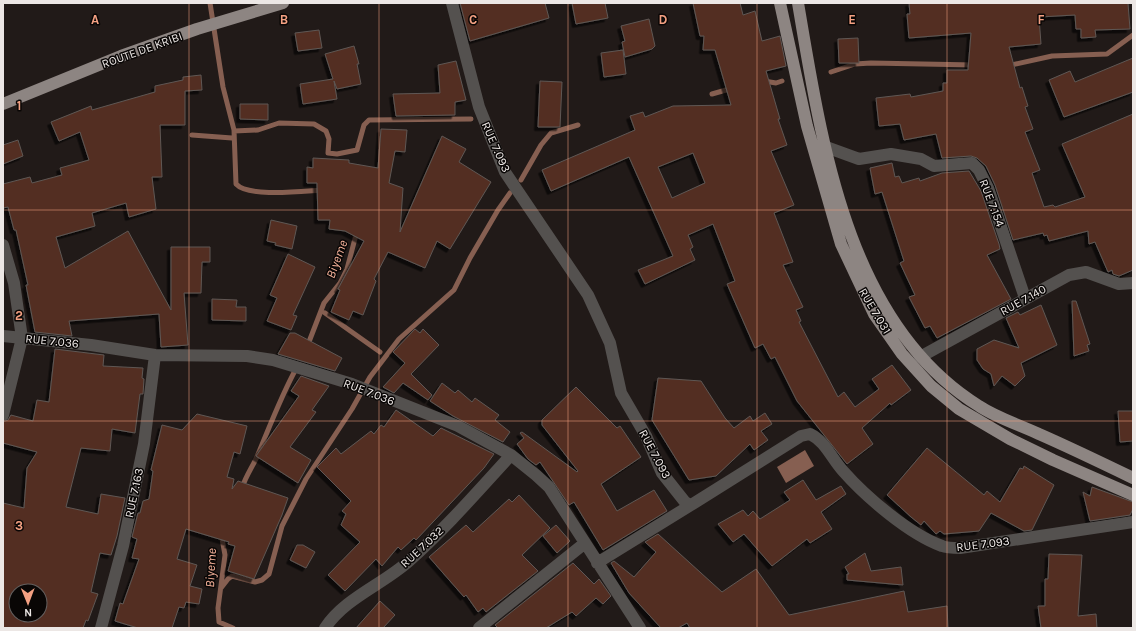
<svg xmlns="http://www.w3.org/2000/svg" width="1136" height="631" font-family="Karla,sans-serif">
<defs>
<filter id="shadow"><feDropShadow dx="-3.5" dy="3.5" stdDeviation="0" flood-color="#0009"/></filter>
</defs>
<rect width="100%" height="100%" fill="#211a18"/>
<path fill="#865f51" d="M805,450L814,466L786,483L777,467Z"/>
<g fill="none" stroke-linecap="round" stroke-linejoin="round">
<path stroke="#865f51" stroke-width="5" d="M210,3L223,87L234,130L236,184C249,198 304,191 324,190
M1007,66L1052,56L1107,54L1133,35
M831,72L855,64L871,63L975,65
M764,81L776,83L782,81
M712,94L733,88
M234,131L258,130L279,123L314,124L326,131L329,139L328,153L337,154L357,150L364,125L369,120L471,119
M192,135L232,138
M521,180L541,145L551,133L578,125
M325,313L380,352
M307,347L324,303L340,283L347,269L357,231
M242,488C246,475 254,465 259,452C271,423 282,394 297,367
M221,533L225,555L218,608L219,622L233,628
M221,588L228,579L232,576L255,582L262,580L269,574L282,526L306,479L352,409L370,377L399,339L454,290L470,258L498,210L510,193"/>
</g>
<path fill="#522f22" stroke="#5f5754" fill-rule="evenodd" filter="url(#shadow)" d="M460,3H545L549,18L470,41Z
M572,3H605L608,18L576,24Z
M693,3H740L743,15L755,11L762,41L780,36L786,66L766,71L780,119H778L787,145L771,151L794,205L774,213L793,262L783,265L803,307L796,310L801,321L799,322L838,397L844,392L855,407L879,389L872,379L892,365L911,390L891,405L890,403L862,428L873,444L847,464L797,401L775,357L771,359L763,344L755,348L727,284L735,281L713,224L688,235L693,247L690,249L695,260L645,284L638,270L673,256L629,157L551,191L542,170L635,130L630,116L643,112L645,117L673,106L731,105L715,50H703L704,36H700ZM693,153L705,183L672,198L658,167Z
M909,3H1128L1130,29L1095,30L1096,37L1081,38V29H1076L1075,15L1039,17L1041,44L1009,47L1020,88L1022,87L1028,106L1025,107L1033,129L1025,132L1040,170L1032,173L1044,207L1053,205L1055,207L1085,197L1062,144L1133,114V270L1119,276L1113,274L1112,270L1108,272L1095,242L1089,244L1088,231L1049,241L1047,235L1044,236L1043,233L1013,240L995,185L986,166L977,158L971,156L942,158L936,134L904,140L900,124L879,126L876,98L910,94L911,97L943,91V83H947V70H968L971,33L909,38L907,14H910Z
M649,19L655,46L652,49L625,57L622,42L625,41L621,26Z
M319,30L322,48L298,51L295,33Z
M858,38L859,63H839L838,39Z
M354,46L359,64H357L361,84L337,89L334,81L337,99L303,104L300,84L333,79L325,54Z
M623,50L626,74L604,77L601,53Z
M1133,58V92L1064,117L1049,80L1070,71L1075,82Z
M456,61L466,100L455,102V115L396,116L393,94L440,93L438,65Z
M201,75L202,90L185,91V125H160L162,177H152L156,209L129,217L126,203L92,213L95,226L56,237L65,268L128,231L171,310V247H210V262H202L201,293H184L188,345L161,347L159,314L69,321L72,336L35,332L26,285H28L16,230H14L8,207L3,208V184L30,177L32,183L62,175L60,168L89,160L80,132L59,141L51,122L91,106L92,110L155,92V86L183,80V77Z
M540,81L562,82L560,127H538Z
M240,104H268V120L240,119Z
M381,129L407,130L405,152L395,151L389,183L403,188L400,232L442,136L466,149L459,162L491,182L450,249L437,241L425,268L388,252L374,279L376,281L363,315L353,311L349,320L331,312L340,290L338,289L364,241L345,231L329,229L330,220H318L317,183H307V167L313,168V158L349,160V163L378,168Z
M18,140L23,156L3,164V145Z
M892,163L895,177L899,176L902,183L919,178L920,181L942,173L969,171L981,191L999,244L1000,249L987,255L1011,299L937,338L930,326L925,328L909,297L915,295L900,263L904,261L882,192L875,194L870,168Z
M271,220L297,226L292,249L275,245L276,243L267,241Z
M288,254L315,267L293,315L297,316L291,330L267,321L277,298L270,295Z
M212,299L237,300L236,307H246V321L212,320Z
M1072,301H1076L1090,344L1087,345L1089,351L1074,356Z
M1041,305L1057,345L1021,363L1025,376L1015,386L1002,376L994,386L991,374L983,369L977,360V349L994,340L1019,348L1006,318L1018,312L1020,315Z
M415,329L420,333L423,329L439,345L411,374L432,395L428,400L403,383L394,393L383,387L405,363L393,352Z
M290,333H295L342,358L335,371L278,354Z
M55,349L104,355L103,366L143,368L142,378L144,379L143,394H140L135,433L112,429L110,451L81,448L66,507L98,514L101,494L125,498L117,536L111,555L100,553L91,592L98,594L88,621L86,620L83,628H3V503L24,508L27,468L37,452L3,443V422L8,420L11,415L33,421L37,400L49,402ZM16,591H40V615H16Z
M301,376L329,386L312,410L316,412L290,447L311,460L298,483L256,456L299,396L291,391Z
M658,378L701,381L725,418L734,428L750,416L753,421L765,413L772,424L761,431L768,440L754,450L750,444L716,476L689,480L652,420Z
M442,383L455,393L458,390L472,402L475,398L499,415L495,420L510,432L503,442L453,416L430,401Z
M576,387L617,428L620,426L641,457L601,484L617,511L654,490L667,511L603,550L574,502L569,505L540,462L536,465L528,459L517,444L524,438L520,433L522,432L577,472L578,471L542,425V420Z
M396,410L433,436L441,428L494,454L484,468L416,540L414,538L401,550L398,547L382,566L376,559L345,591L328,575L360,542L341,525L346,514L342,511L351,501L317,467L336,448L341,454L371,431L374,434L381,425L384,427Z
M1118,411H1133V441L1120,442Z
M197,414L247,426L240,454L234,452L227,477L234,479L232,489L238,481L288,498L282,515L254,579L228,571L235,546L228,544L229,542L186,529L177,559L197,565L190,586L202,589L199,604L186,602L184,608L179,607L172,628H138L115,621L120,603L123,604L139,559L132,558L137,539L132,537L138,513H140L143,501L149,499L153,471L151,470L162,425L182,430Z
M927,448L984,495L987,491L1000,502L1020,468L1023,469L1024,466L1054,485L1032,530L1024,531L991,513L979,531L944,534L940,531L936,534L924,521L921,525L911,517L887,495Z
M803,480L816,500L841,486L846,494L821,512L832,529L810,543L807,539L772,566L744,534L733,542L718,524L743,510L748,516L753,511L760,519L790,500L784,492Z
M1092,487L1133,502V509L1130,515L1090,521L1083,492L1090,496Z
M519,495L550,528L522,555L538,571L486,612L483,608L478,612L466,595L464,597L429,557L466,525L473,532L509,499L512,502Z
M556,525L570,541L557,553L543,536Z
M658,534L722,592L756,569L789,615L904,591L908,612L947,606L948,628H690L687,623L678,628H661L629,593L611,563L614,561L634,577L656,552L645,542Z
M297,545H303L315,552L306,568L290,560Z
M865,553L871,571L901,567L903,585L847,580V574H849L845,567Z
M1049,554L1082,555L1078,616L1096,614L1097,628H1041L1038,606H1045V579H1048Z
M573,563L594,584L599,579L611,596L603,604L596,598L576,616L572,612L546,628H498L495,625Z
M380,601L395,615L383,628H356Z"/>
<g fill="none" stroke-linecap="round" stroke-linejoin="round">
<path stroke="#54514f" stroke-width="12" d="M452,3L479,107L505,172L588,295L610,343L621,393L646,436L662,473L685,502L691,505L801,436L810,434C825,441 832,459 843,471C866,497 909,534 942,546C947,548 954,548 960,548L1133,522
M826,147L859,159L891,154L921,159L934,166L972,163L979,170L988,188L1025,298
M3,245L14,283L22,338L3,415
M3,336L91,345L155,355L247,356L273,360L352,384L458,426L511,455L536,475L549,487L640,628
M920,357L1069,275L1086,272L1119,284L1133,283
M597,563L691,505
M101,628L123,546L144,444L155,355
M325,628C345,598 382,585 409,561C445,529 478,491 511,455
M479,628L585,543"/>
<path stroke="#8d8582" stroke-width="12" d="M780,3L807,126L841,244L874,314L902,354L931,386L959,409L1010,439L1053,460L1133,495
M798,3C822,144 847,324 979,406C997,418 1020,425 1039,434C1071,448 1102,463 1133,478
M3,104L121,56L197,29L283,3"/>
</g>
<path fill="none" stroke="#f3a082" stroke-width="1" stroke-opacity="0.55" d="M189,3V628M379,3V628M568,3V628M757,3V628M947,3V628M3,210H1133M3,421H1133"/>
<g text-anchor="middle" stroke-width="3" stroke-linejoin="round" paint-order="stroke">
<g font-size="12" fill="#ece7e5" stroke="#090605">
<text transform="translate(142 50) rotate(-20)" y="4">ROUTE DE KRIBI</text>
<text transform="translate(496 147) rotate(66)" y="4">RUE 7.093</text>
<text transform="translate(992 203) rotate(69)" y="4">RUE 7.154</text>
<text transform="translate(1023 300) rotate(-29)" y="4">RUE 7.140</text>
<text transform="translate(875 311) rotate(59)" y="4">RUE 7.031</text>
<text transform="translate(52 341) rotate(6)" y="4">RUE 7.036</text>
<text transform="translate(369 392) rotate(21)" y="4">RUE 7.036</text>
<text transform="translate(655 454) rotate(62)" y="4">RUE 7.093</text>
<text transform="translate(134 493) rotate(-78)" y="4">RUE 7.163</text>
<text transform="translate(983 544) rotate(-7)" y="4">RUE 7.093</text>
<text transform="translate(422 547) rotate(-43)" y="4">RUE 7.032</text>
</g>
<g font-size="13" font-style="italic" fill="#f7b39b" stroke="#090605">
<text transform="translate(336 259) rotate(-70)" y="5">Biyeme</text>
<text transform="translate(210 568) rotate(-87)" y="5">Biyeme</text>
</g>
</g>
<g font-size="13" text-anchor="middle" font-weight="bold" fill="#f3a082" stroke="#090605" stroke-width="3" stroke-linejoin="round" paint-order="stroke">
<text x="95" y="24">A</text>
<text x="284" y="24">B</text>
<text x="473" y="24">C</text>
<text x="663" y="24">D</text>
<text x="852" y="24">E</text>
<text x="1041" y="24">F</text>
<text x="19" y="110">1</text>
<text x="19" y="320">2</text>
<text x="19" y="530">3</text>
</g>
<rect width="1136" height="631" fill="none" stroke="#ece7e5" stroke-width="8"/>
<g transform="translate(28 603) rotate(179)"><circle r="19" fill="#090605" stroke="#64605f"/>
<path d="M0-3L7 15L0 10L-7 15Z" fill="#f3a082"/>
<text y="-6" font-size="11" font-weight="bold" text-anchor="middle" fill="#ece7e5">N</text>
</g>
</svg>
